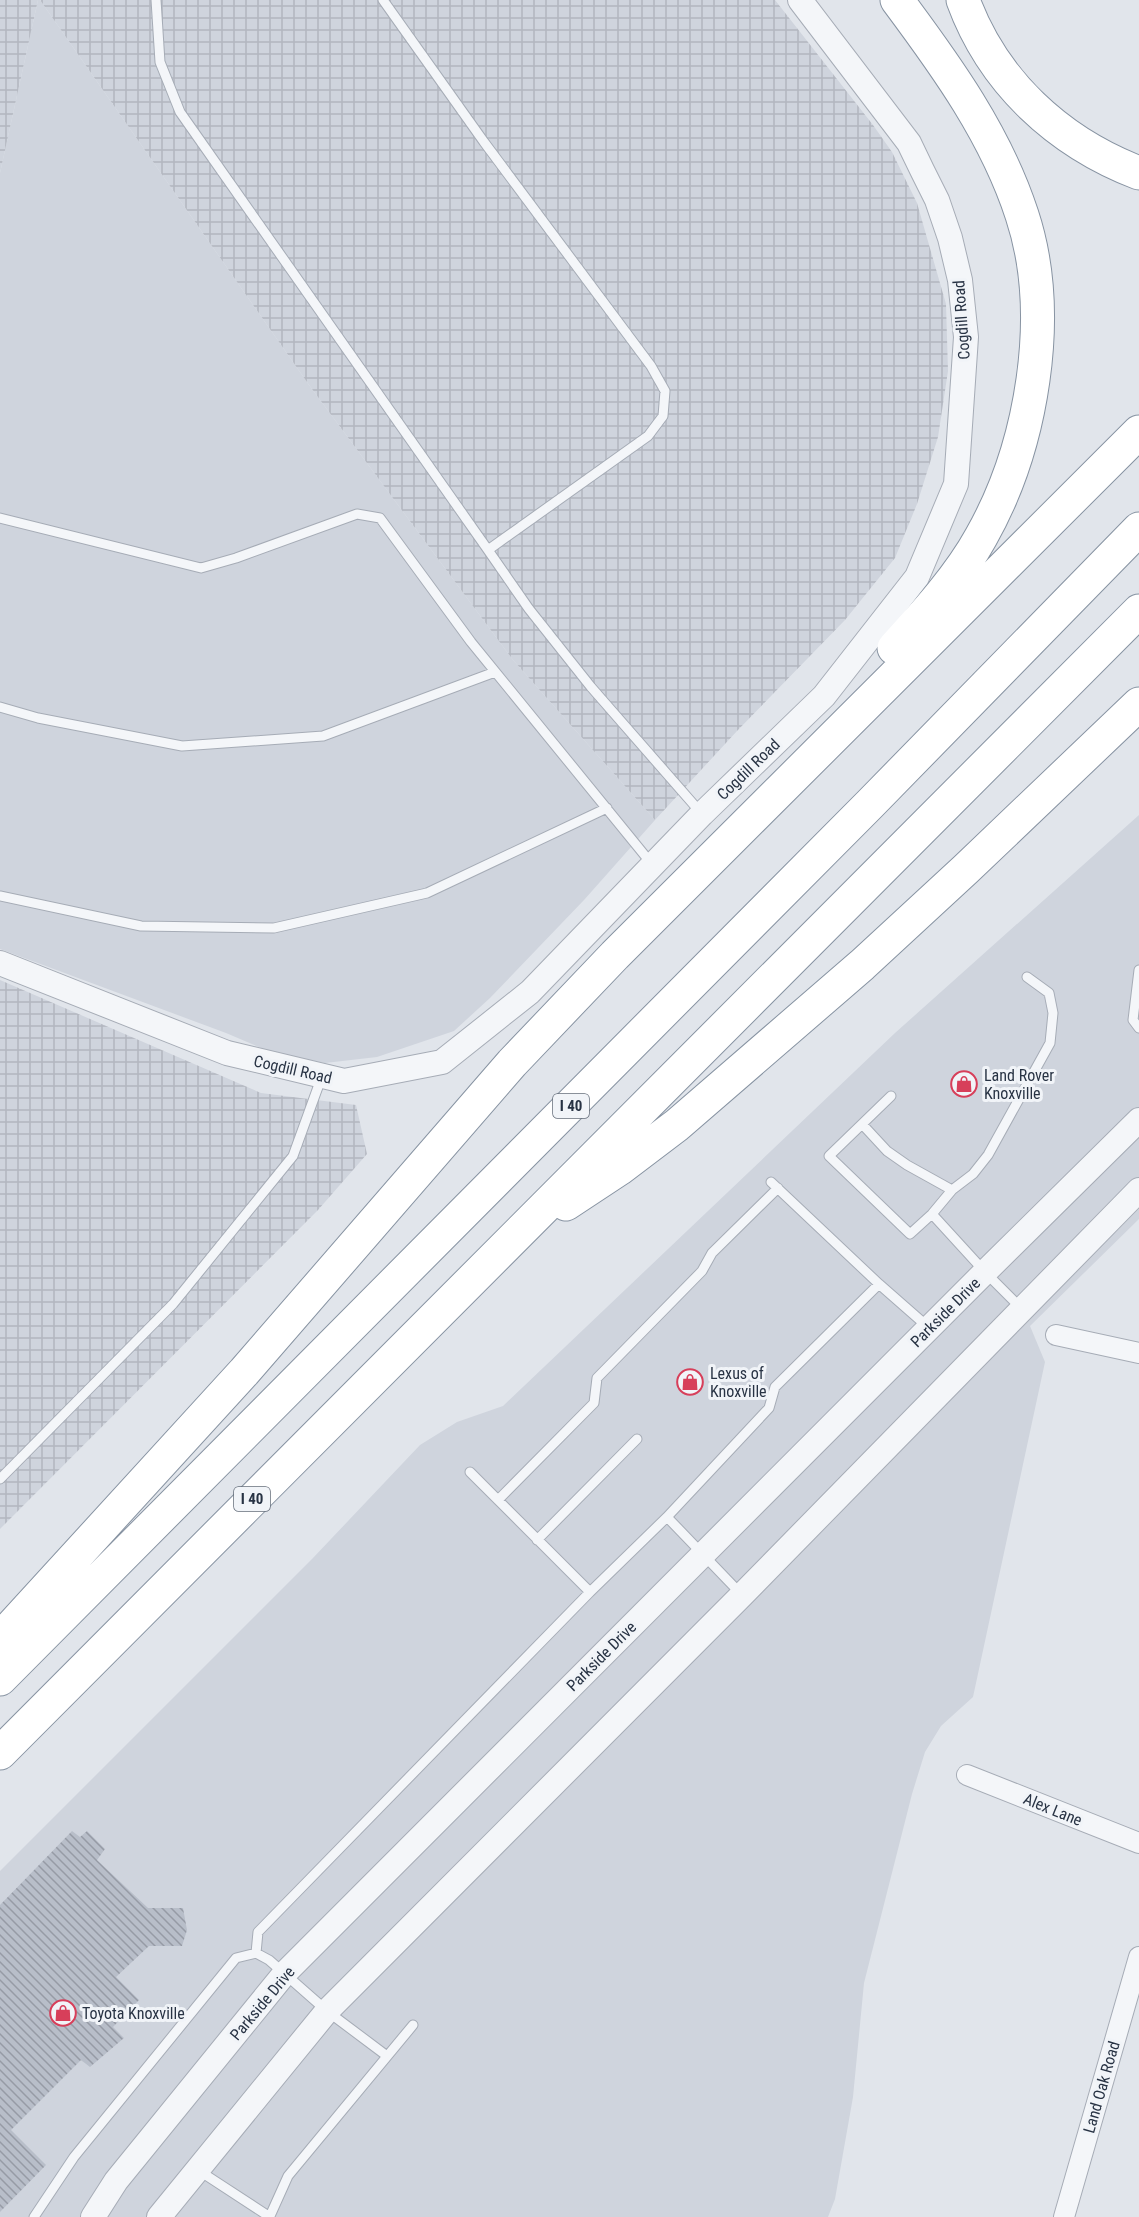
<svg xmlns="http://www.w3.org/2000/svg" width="1139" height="2217" font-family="'Roboto Condensed',sans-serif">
<defs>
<pattern id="industrial-grid" width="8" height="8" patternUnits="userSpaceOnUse" patternTransform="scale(1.5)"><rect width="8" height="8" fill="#cfd4dd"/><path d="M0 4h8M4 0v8" fill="none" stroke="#b2b6bf"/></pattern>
<pattern id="building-back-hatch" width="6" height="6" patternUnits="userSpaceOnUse" patternTransform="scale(1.5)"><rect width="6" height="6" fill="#b8bec9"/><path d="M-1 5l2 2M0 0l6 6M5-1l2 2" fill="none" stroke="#969ba5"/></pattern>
</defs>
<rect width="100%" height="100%" fill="#e1e5eb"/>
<path fill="#cfd4dd" d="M38,0H40L309,385L513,660L655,820L584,900L490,998L454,1031L377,1057L325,1063L273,1053L226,1033L0,949V173Z
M1139,815V1219L1030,1326L1045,1362L973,1697L941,1726L925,1752L912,1794L864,1983L853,2097L835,2199L828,2217H0V1871L313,1558L420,1445L457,1422L503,1406L895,1033Z"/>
<path fill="url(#industrial-grid)" d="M0,0H38L0,173Z
M40,0H775L873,125L892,152L917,203L946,304L948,371L938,437L917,504L895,558L845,620L737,731L655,820L513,660L309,385Z
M0,980L261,1093L356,1105L367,1154L318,1210L0,1529Z"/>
<path fill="url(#building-back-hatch)" d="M72,1831L80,1837L87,1831L105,1849L97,1860L148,1908H183L187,1930L182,1946H149L116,1977L139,2000L113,2027L124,2038L90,2067L81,2060L11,2130L46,2165L0,2212V1905Z"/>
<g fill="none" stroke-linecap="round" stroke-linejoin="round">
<g stroke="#a6acb6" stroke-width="11">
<path id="service" d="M156,0L160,62L180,112L488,550
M383,0L484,142L651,366L665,391L663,416L648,436L488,550L529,609L591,687L702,814
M0,518L201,568L236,558L357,514L380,518L471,642L651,863
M0,707L38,718L182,746L323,736L495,672
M0,896L141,926L274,928L427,893L607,808
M1139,970L1133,1020L1139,1028
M891,1096L829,1156L910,1234L932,1214L952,1190L973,1174L988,1155L1050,1043L1053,1013L1049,993L1027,977
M862,1124L887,1151L907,1165L952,1190
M771,1182L879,1284L928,1327
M932,1214L985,1272L1021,1308
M470,1472L590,1592
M0,1479L173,1304L293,1156L322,1076
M498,1500L594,1403L597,1378L702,1271L712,1253L778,1188
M667,1517L769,1408L775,1387L879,1284
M537,1540L637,1439
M256,1953L258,1932L590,1592L667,1517L741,1594
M198,2170L270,2217
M270,2216L288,2176L413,2025
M34,2217L74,2157L236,1958L256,1953L269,1960L327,2011L387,2056"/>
</g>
<g stroke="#a6acb6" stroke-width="22">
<path id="minor" d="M1056,1335L1139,1353
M967,1775L1139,1843
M1064,2217L1139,1957"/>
</g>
<g stroke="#a6acb6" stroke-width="26">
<path id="tertiary" d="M0,963L227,1053L344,1081L442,1062L530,992L702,814L824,696L917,577L956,484L966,337L960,280L950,238L937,200L922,170L909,143L800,0
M93,2217L116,2181L285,1973L981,1276L1139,1120
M159,2217L327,2011L742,1595L1139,1190"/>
</g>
<g stroke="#8793a2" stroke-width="35">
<path id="motorway" d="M963,0C993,82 1058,142 1139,173
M894,648C925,614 959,577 981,537C1032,447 1055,315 1022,215C996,135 947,67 897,0
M566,1204L619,1169L677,1125L862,965L966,869L1139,704
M0,1639L244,1372L512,1063L615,955L1139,432
M0,1679L870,804L1139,529
M0,1753L1139,611"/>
</g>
<use href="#service" stroke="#f4f6f9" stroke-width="9"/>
<use href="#minor" stroke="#f4f6f9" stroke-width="20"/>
<use href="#tertiary" stroke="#f4f6f9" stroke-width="24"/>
<use href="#motorway" stroke="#fff" stroke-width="33"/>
</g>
<defs>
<g id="shop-ring" transform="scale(1.35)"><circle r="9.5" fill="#f1f4f8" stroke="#d73f5a" stroke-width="1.5"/><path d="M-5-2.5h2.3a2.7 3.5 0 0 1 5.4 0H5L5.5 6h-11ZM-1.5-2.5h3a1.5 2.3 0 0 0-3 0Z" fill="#d73f5a"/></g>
</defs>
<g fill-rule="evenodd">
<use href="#shop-ring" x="964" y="1084"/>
<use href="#shop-ring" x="690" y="1382"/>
<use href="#shop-ring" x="63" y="2013"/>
</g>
<g text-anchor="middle" stroke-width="6" stroke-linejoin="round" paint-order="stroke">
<g fill="#f1f4f8" stroke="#646d7a" stroke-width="1.5">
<rect x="553" y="1094" width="36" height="24" rx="4.5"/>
<rect x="234" y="1487" width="36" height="24" rx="4.5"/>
</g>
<g font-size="15" font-weight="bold" fill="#283344">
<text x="571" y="1111">I 40</text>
<text x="252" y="1504">I 40</text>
</g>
<g font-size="16" fill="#283344" stroke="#f1f4f8">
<text transform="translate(961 320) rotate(-94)" y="6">Cogdill Road</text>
<text transform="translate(748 769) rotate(-44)" y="6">Cogdill Road</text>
<text transform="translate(293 1069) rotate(13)" y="6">Cogdill Road</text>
<text transform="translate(945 1312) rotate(-45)" y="6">Parkside Drive</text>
<text transform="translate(601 1656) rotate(-45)" y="6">Parkside Drive</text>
<text transform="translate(1053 1809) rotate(22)" y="6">Alex Lane</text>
<text transform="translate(262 2003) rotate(-50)" y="6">Parkside Drive</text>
<text transform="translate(1101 2087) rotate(-74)" y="6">Land Oak Road</text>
</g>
<g font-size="16" fill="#283344" stroke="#f1f4f8" text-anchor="start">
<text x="984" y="1081">Land Rover<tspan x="984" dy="18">Knoxville</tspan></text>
<text x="710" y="1379">Lexus of<tspan x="710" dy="18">Knoxville</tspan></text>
<text x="82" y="2019">Toyota Knoxville</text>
</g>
</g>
</svg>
